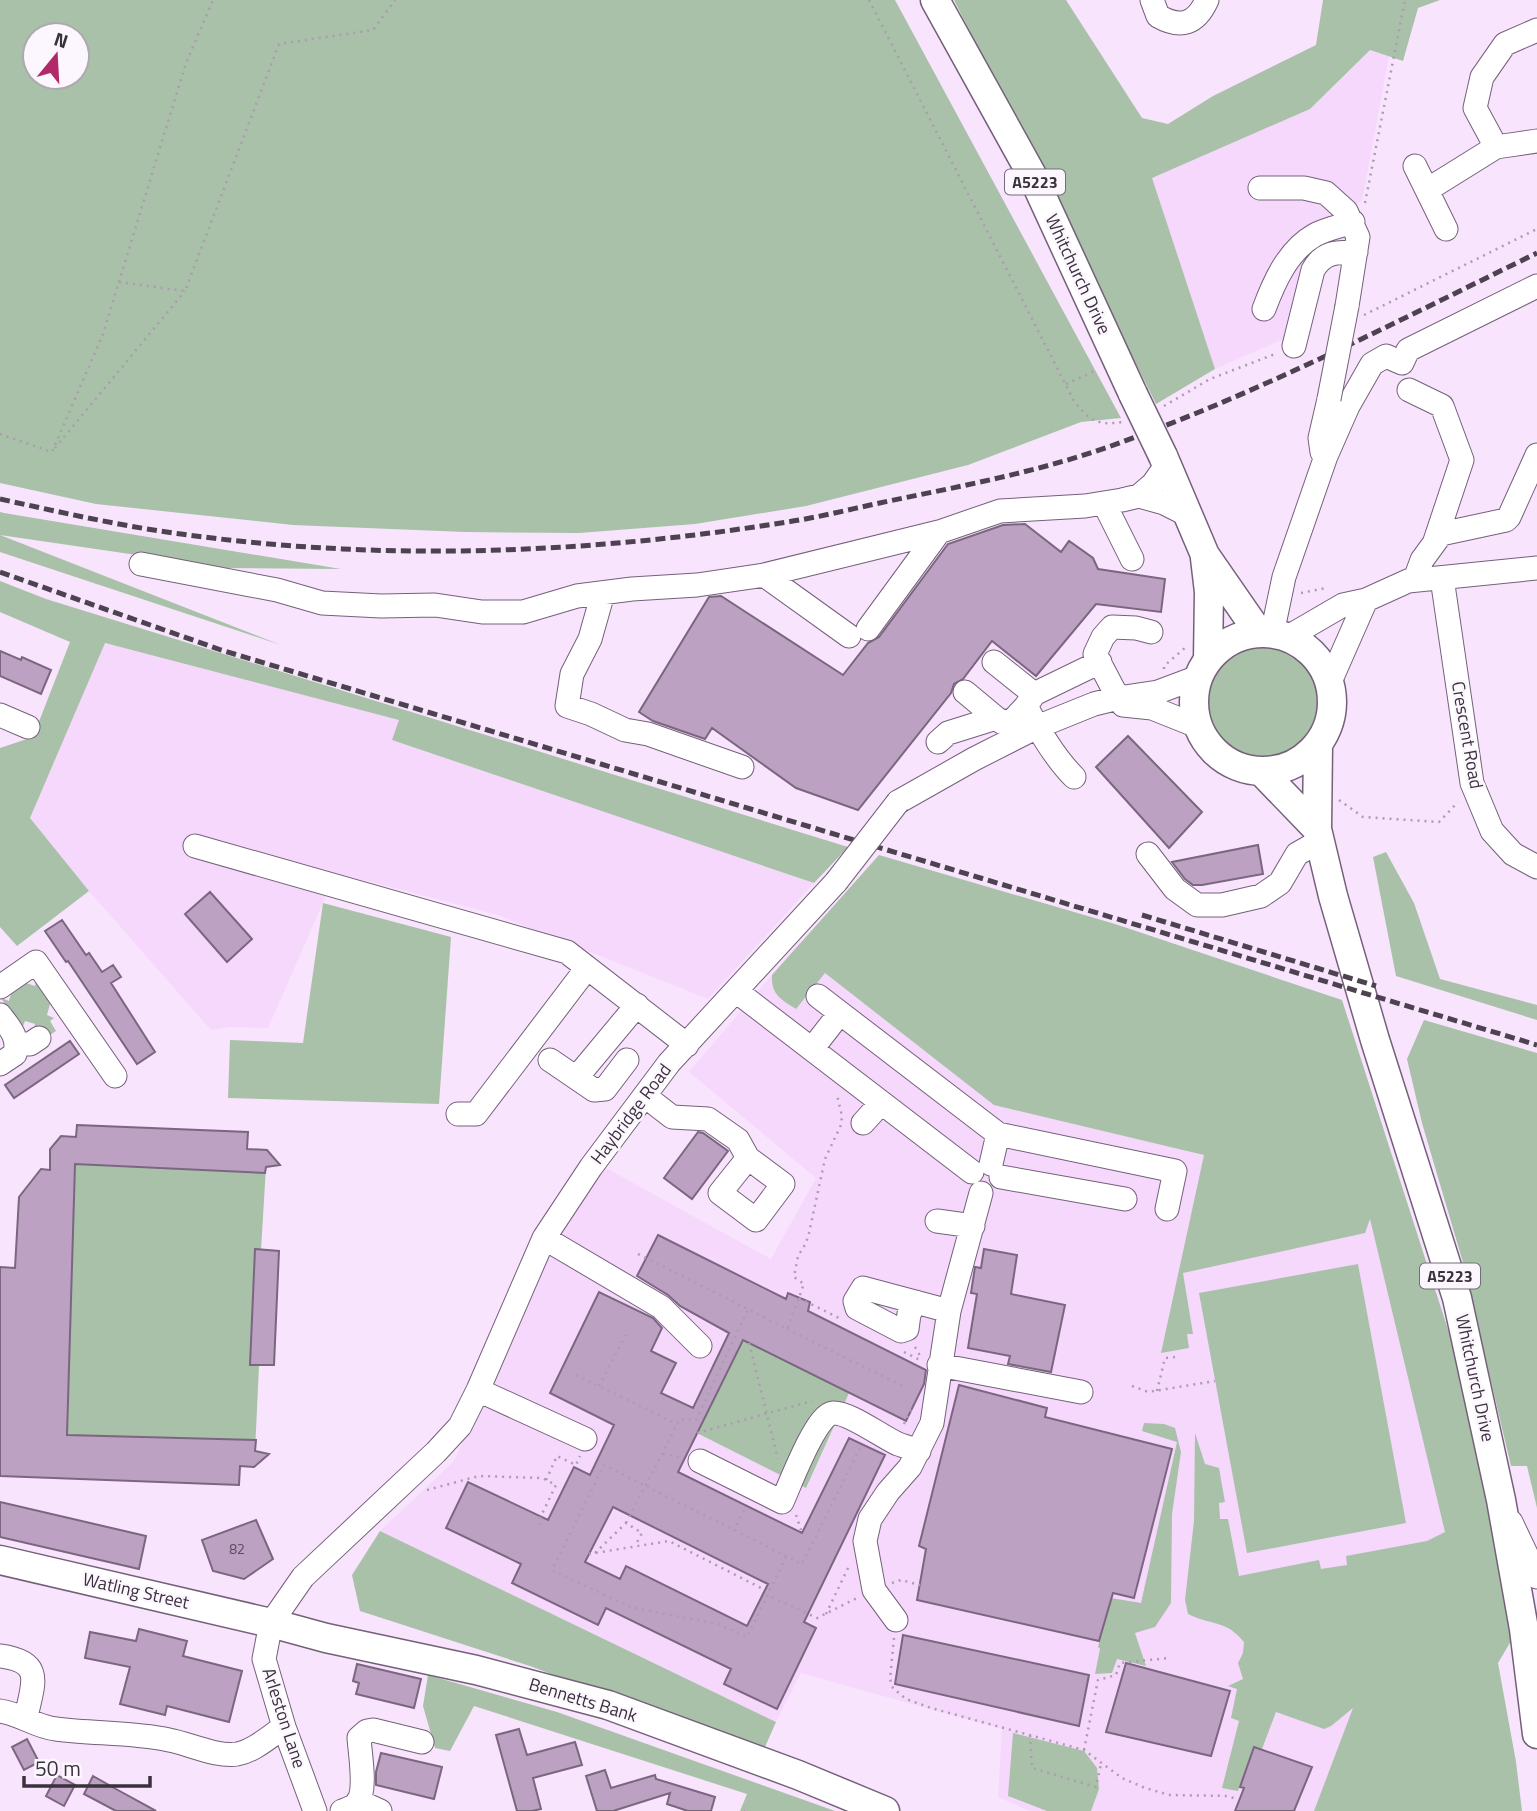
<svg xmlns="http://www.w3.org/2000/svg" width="1537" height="1811" font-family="'Titillium Web',sans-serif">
<rect width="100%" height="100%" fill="#f8e4fd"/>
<path fill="#f6d8fd" d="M1370,50L1389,56L1362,201L1352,205L1346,240L1315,252L1291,336L1215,369L1151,178L1310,109Z
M104,643L400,720L392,740L814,883L708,999L495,914L336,873L268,1028L230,1027L211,1030L89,891L30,818Z
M800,942L1370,1218L1454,1568L1354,1707L1314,1811H1030L998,1797L1002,1729L801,1673L776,1722L380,1531L454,1461L559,1231L604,1167L771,1259L816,1178L689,1072Z"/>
<path fill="#a8c1a8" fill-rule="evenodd" d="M0,0H895L1121,418L1081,422L968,465L806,506L695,524L579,533L465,532L293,525L96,504L0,483ZM35,35H77V77H35Z
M954,0H1066L1142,118L1168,124L1213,96L1316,45L1323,0H1440L1418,8L1403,61L1370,50L1310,109L1152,178L1215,369L1156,404Z
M0,512L4,513L341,569L226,568L0,535L281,645L0,552Z
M0,581L46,599L848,847L814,883L392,740L399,720L105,643L30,818L89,891L17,946L0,927V748L33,737L70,642L0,612Z
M1207 700a56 56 0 1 1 112 0a56 56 0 1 1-112 0Z
M1386,852L1414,903L1440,979L1537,1005V1020L1396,976L1373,857Z
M879,855L1115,924L1342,1000L1452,1342L1485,1474L1514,1636L1498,1663L1516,1762L1522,1811H1314L1353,1708L1331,1726L1324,1729L1276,1712L1262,1749L1254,1747L1238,1791L1222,1788L1239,1721L1231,1718L1237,1689L1228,1686L1243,1679L1238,1663L1243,1653L1244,1642C1225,1619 1212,1626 1188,1614L1185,1600L1194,1521L1195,1433L1205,1464L1219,1468L1225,1502L1219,1503L1220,1519H1228L1239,1576L1319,1560L1321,1569L1347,1565L1346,1556L1427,1541L1445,1532L1370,1219L1365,1233L1183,1273L1193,1334H1187L1189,1348L1161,1353L1204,1155L994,1105L825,973L796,1009C781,999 771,995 772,975Z
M323,903L451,937L439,1104L228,1098L230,1040L303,1043Z
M37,977L56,1006L50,1004L47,1015L54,1018L50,1021L56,1031L44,1039L33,1031L35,1024L25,1021L22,1029L1,998L9,1001L12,990L23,982L35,986Z
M1424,1020L1537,1053V1508L1527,1466H1511L1462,1259L1422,1123L1407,1059Z
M77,1125L248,1132L247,1149L267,1150L261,1250L279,1251L274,1365L259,1366L255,1451L260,1452L264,1459L254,1467L240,1466L239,1485L0,1476V1267H15L19,1197L41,1169H50V1149L61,1136L76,1137Z
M1358,1264L1406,1523L1247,1553L1199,1293Z
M743,1340L849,1393L806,1488L697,1433Z
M1144,1423L1164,1424L1175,1428L1181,1452L1172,1514L1171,1603L1155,1627L1135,1633L1146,1666L1117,1659L1112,1673L1095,1674L1100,1649L1098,1647L1111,1598L1141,1603L1177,1442L1142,1431Z
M380,1531L776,1722L761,1756L533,1667L360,1611L352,1575Z
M428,1675L557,1712L835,1811H740L747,1794L474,1706L450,1751L435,1748L423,1706Z
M1013,1733L1084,1751L1097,1768L1099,1789L1091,1811H1047L1008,1796Z"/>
<path fill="#bda1c3" stroke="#7b6680" stroke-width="2" fill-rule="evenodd" d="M1025,524L1061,552L1069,541L1093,558L1098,569L1165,579L1161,612L1096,604L1036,676L992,641L963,679L954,684L951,693L858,810L796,788L712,728L705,739L653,721L639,712L709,597L721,596L843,675L868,643L879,637L948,544L1003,525Z
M0,651L21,660L22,657L51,670L41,694L0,676Z
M1128,736L1202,812L1169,848L1096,767Z
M1258,845L1263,874L1202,885H1193L1185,879L1172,862Z
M210,892L252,939L227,962L185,914Z
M62,920L86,955L89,953L102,972L113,965L121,977L111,983L155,1052L137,1064L68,961L66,962L45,931Z
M70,1041L79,1054L14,1098L5,1085Z
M77,1125L248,1132L247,1149L267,1150L280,1165L266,1167L265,1173L75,1164L67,1435L256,1440L255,1451L269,1454L254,1467L240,1466L239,1485L0,1476V1267L15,1268L19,1197L41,1169L50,1170V1149L61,1136L76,1137Z
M698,1132L703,1133L728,1151L692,1199L664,1178Z
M658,1235L786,1299L788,1293L810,1302L808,1311L926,1370L924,1384L906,1421L743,1340L678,1472L802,1533L849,1438L885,1455L804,1622L816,1628L777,1709L724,1684L731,1669L606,1608L598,1625L512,1583L521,1564L446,1528L468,1482L548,1520L574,1467L590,1475L614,1425L550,1393L599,1292L653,1318L662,1328L651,1351L676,1363L661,1393L693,1408L729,1333L680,1306L668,1295L637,1276ZM613,1507L768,1584L747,1626L626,1566L620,1579L585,1562Z
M255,1249L279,1251L274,1365H250Z
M984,1249L1017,1255L1011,1294L1065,1305L1051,1372L1008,1364L1010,1356L968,1348L977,1294L971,1293L975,1267L981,1268Z
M959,1385L1047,1408L1045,1417L1172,1449L1134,1598L1113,1593L1099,1641L917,1600L926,1549L919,1546Z
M0,1502L146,1536L139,1569L0,1537Z
M256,1520L273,1559L244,1579L213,1571L202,1540Z
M139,1629L187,1641L183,1656L242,1671L229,1722L167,1706L165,1715L120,1704L130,1667L85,1658L90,1632L136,1641Z
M903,1635L1089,1675L1079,1726L895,1684Z
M1126,1663L1230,1691L1211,1756L1106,1732Z
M357,1664L421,1679L414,1708L356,1694L359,1683L353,1681Z
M519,1729L527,1755L575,1742L582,1765L533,1778L541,1809L532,1811H517L496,1735Z
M27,1739L39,1762L24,1770L12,1747Z
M1254,1747L1312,1767L1294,1811H1235L1244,1788L1240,1787Z
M381,1753L442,1767L434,1799L376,1785V1772Z
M605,1770L611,1788L655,1775L656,1779L715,1797L711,1811H688L667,1804L670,1793L613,1811H597L586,1776Z
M57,1775L75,1785L64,1806L46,1796Z
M93,1776L116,1789L156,1811H116L84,1794Z"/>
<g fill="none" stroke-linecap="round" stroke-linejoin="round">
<g stroke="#75607a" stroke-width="25">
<path id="minor" d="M1152,0L1158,16C1181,29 1196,24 1207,0
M1496,147L1475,108L1482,77L1505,44L1537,30
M1415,166L1446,229
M1260,188H1304L1326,193L1346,211L1358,237L1347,306
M1427,190L1496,147L1537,141
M1264,309C1274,282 1288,250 1315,235C1326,229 1341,226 1353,222
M1294,346L1313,270C1323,252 1336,252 1356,252
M1409,390L1442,406L1462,460L1435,541
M1322,452L1320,438L1329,399
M1139,496L1164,503L1186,514
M1104,503L1132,559
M141,564L277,590L322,603L381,606L435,605L482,612H523L577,596L632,589L697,585L764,575L939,532L1000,511L1085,506L1122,500L1139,496L1153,484L1167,464
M764,575L849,636
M1442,578L1472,783L1492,831L1513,854L1537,867
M1415,579L1422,560L1441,534L1506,520L1509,517L1537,455
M603,593L590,639L572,674L567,706L591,714L625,730L648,734L742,767
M868,629L939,532
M1272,634L1284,577L1326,456L1348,406L1372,364L1386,356L1402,363L1408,350L1537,286
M1288,637L1343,605L1366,600L1408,581L1537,568
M994,662L1034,694
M1329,684L1366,600
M965,692L1001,722L1013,720L1026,706
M1118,698L1095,654L1103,637L1112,627L1136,628L1151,632
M1123,705L1152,708L1197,726
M0,715L28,727
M938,742L948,733L996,718
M1074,777C1054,757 1039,731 1026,706L1034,694L1100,662
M898,802L974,759L1037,727L1094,704L1118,698L1158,692L1198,677
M195,846L567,952L687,1045
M1148,854L1175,889L1197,905H1222L1261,896L1280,883L1297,854L1320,841
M0,987L36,962L115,1076
M736,991L972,1172
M818,996L998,1134
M0,1015C10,1028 19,1037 15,1054L0,1064
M17,1044H30L39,1038
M812,1049L840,1013
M550,1060L594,1090L605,1089L627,1060
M577,1077L637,1005
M645,1096L672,1117L708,1119L738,1140L748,1158L783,1184L756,1220L720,1193L748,1158
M458,1114H476L587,968
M863,1123L881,1103
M991,1164L998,1134L1175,1171L1167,1209
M1001,1177L1125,1199
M937,1221L973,1226
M544,1238L661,1307L700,1346
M916,1302L909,1314L907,1329L901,1331L857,1308L855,1301L863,1288L949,1311
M939,1365L1081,1392
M478,1390L585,1439
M700,1461L782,1502C790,1485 816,1414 833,1413C849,1412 882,1437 898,1444C904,1446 912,1449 919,1451
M1511,1522L1537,1577
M896,1620L874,1590L865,1541L870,1519L888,1492L910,1467L932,1423L949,1311L981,1193
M0,1656C45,1662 33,1683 26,1717
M0,1711C21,1714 36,1727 56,1729C93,1734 132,1732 169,1740C190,1744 216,1757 237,1754C254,1751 270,1736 284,1727
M358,1801L380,1811
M315,1811L284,1727L264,1659L271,1623L303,1577L436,1452L460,1426L478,1390L544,1238L591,1167L669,1063L836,882
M342,1811C347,1809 354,1807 357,1803C367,1791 360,1754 359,1738L367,1731L373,1730L422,1742"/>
</g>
<g stroke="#75607a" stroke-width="31">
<path id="major" d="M935,0L1032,175L1133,394
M1163,456L1205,555L1259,633
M1205,558L1209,592L1208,660
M1194 702a69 69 0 1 1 138 0a69 69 0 1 1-138 0Z
M1318,745L1317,829L1333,896L1375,1040L1457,1298L1501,1500L1524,1629L1537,1734
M1262,772L1317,829
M0,1560L271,1623L326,1638L476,1670L608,1705L798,1775L885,1811"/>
</g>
<path stroke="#ab9caf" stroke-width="2.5" stroke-dasharray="2 5" stroke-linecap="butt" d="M869,0L1074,401C1089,420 1097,426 1122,422
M1365,203L1405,0
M119,282L185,291L279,44L373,30L395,0
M1364,315L1537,229
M1066,384L1097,370
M1164,406L1210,379L1275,354
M0,434L52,452L103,334L186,63L213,0
M55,448L185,291
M1301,593L1326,588L1328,589
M1164,669V666L1186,647
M1339,800L1363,817L1439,822L1458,802
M638,1254L748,1309
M799,1298L839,1318
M787,1329L905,1387
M749,1343L778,1459
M915,1347L922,1359
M904,1352L920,1360
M576,1375L677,1424
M599,1386L627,1333
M1132,1386L1148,1392L1215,1381
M1157,1391L1165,1358L1176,1357
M904,1424L913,1405
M697,1433L812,1401
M663,1454L680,1457
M546,1480L557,1456L576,1465L580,1456
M427,1490L479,1476L542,1478L556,1485L539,1520L542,1528
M796,1515L802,1533
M626,1523L680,1419L696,1420L748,1309L787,1329L804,1284L794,1277L798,1256L806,1243L809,1233L825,1159L841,1125L842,1116L837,1095
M734,1531L746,1506
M595,1553L626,1523L642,1533L635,1546
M589,1554L669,1541L765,1590
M786,1557L747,1637L718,1624L630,1607L552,1570L604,1465L802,1564L860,1448
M892,1583L901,1580L920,1585
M772,1597L817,1618L857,1598
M826,1614L849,1566
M894,1638L890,1679L893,1688L906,1699L931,1708L1084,1750L1122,1778L1145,1788L1170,1795L1228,1796L1236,1799
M1030,1735L1032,1768L1096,1787L1101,1764
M1084,1750L1098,1680L1116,1675L1120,1663L1168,1658
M744,1811H745"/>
<use href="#minor" stroke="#fff" stroke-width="23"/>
<use href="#major" stroke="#fff" stroke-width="28"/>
<path stroke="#4d4350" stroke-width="5" stroke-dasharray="10 5" stroke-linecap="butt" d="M0,499C60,512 120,526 181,534C382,562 587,554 787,522C821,517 855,508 889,501C967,485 1047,470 1122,442C1265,390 1400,320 1537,253
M0,572L221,650L1537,1045
M1142,915L1376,986"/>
<g stroke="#75607a" stroke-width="25" stroke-linecap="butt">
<path id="minor-bridge" d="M1329,399L1347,306
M836,882L898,802"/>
</g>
<g stroke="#75607a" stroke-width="31" stroke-linecap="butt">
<path id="major-bridge" d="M1133,394L1163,456"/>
</g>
<use href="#minor-bridge" stroke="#fff" stroke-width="23"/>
<use href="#major-bridge" stroke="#fff" stroke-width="28"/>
</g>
<g text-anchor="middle" stroke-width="5" stroke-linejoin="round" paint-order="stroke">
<g font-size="14" fill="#5b4d5e">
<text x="237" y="1554">82</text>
</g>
<g fill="#fcf7fe" stroke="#746c76" stroke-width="2">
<rect x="1005" y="169.5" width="60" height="25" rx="5"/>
<rect x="1420" y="1263.5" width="60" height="25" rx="5"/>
</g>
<g font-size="16" font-weight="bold" fill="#3a313c">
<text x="1035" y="188">A5223</text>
<text x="1450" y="1282">A5223</text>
</g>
<g font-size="18" fill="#3a313c" stroke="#fcf7fe">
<text transform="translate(1078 274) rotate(65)" y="6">Whitchurch Drive</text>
<text transform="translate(1467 735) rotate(80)" y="6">Crescent Road</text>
<text transform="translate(631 1114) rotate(-53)" y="6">Haybridge Road</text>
<text transform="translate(1475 1378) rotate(78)" y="6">Whitchurch Drive</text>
<text transform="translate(136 1591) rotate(13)" y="6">Watling Street</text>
<text transform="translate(583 1700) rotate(17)" y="6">Bennetts Bank</text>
<text transform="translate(284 1718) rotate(72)" y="6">Arleston Lane</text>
</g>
</g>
<g transform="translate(56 56) rotate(18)"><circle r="33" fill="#fcf7fe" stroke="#aea8b0" stroke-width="2"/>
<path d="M0-5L12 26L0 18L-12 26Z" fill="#b2296a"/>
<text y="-10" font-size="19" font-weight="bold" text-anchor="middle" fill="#3a313c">N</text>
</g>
<path d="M24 1776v10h126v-10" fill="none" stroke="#3a313c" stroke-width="3.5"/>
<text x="35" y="1776" font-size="21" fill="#3a313c" stroke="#fcf7fe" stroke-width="5" paint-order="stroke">50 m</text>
</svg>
